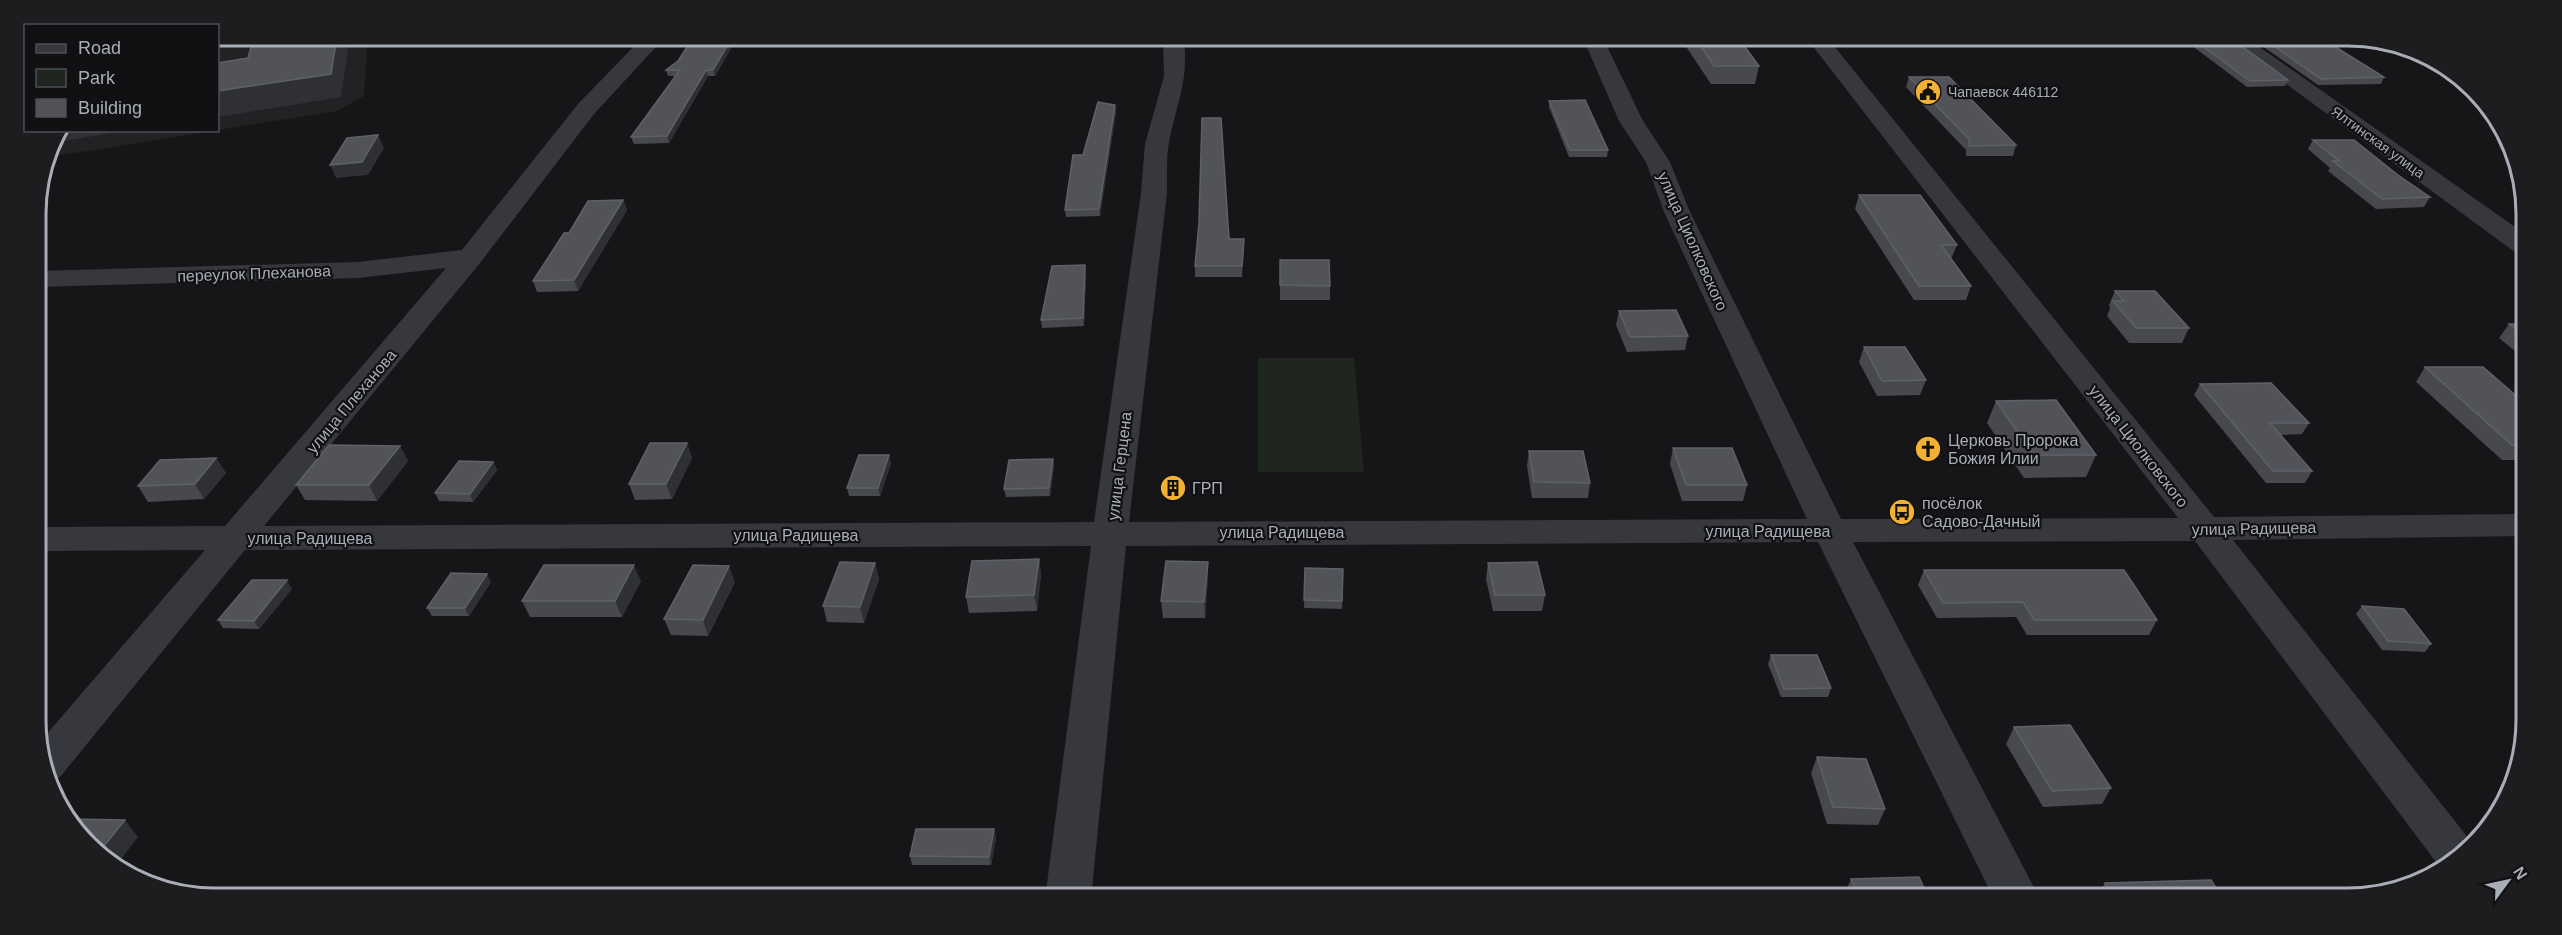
<svg xmlns="http://www.w3.org/2000/svg" width="2562" height="935" font-family="Arial,sans-serif">
<rect width="100%" height="100%" fill="#161618"/>
<path fill="#222225" d="M218,36H368L364,96L337,111L218,130Z
M58,131H213L49,157L55,135Z"/>
<path fill="#1e261f" d="M1258,358H1354L1364,472H1258Z"/>
<g fill="none" stroke-linecap="round" stroke-linejoin="round">
<path fill="#37383d" fill-rule="evenodd" d="M644,36H666L594,114L480,263L264,526L1094,522L1141,193L1145,144L1164,76L1163,36H1183C1190,75 1178,100 1170,137C1166,155 1167,174 1167,193L1129,522L1807,519L1664,212L1646,162L1619,121L1582,36H1602L1643,121L1670,162L1690,212L1841,519L2178,518L1805,36H1826L2214,517L2525,514V536L2233,540L2473,844L2456,862L2442,870L2195,541L1853,542L2040,899H1994L1818,542L1126,546L1091,899H1045L1091,546L245,550L60,777L51,779L39,755V743L205,550L38,551V527L225,526L446,268L358,278L37,287V271L358,262L462,250L578,104Z
M2221,36H2244L2525,234V255L2516,253Z"/>
</g>
<path fill="#47494d" d="M694,36H738L715,76H708L669,143L634,144L631,137L675,76H668L666,70L678,61Z
M1679,36H1737L1759,66L1755,84H1711Z
M2179,36H2228L2288,80L2285,86L2247,87Z
M2248,36H2318L2384,77L2381,84L2318,85Z
M1909,77L2016,145L2013,156H1966V150L1906,87Z
M1549,101L1608,150L1607,157H1569L1549,107Z
M1115,105L1116,112L1100,216L1066,217L1065,210L1083,155Z
M2313,140L2398,175L2430,197L2424,207L2376,209L2328,171L2330,168L2308,149Z
M1859,195L1957,245L1951,259L1971,286L1966,300H1914L1855,209Z
M623,200L627,210L578,291L537,292L533,281L569,233Z
M1229,239H1244L1242,277H1195V266Z
M1280,260L1330,286V300H1280Z
M1085,265L1086,273L1084,326L1042,328L1041,320Z
M2115,291L2189,328L2182,343H2129L2107,316L2110,308L2109,305Z
M1619,311L1688,336L1685,350L1627,352L1616,325Z
M2509,324H2525V359L2499,338Z
M1864,347L1926,380L1920,395L1877,396L1859,362Z
M2425,367L2521,400H2525V460H2502L2416,382Z
M2200,384L2309,423L2302,434L2280,435L2312,471L2305,483H2266L2194,395Z
M1996,401L2096,455L2086,477L2024,478L1987,423Z
M687,443L692,458L672,499L635,500L629,484Z
M400,446L408,461L377,501L305,500L296,485Z
M1673,448L1747,485L1743,501H1682L1670,464Z
M1529,451L1590,483L1588,498H1532L1527,466Z
M216,458L226,473L204,499L148,502L138,486Z
M1053,459L1054,467L1050,496L1006,497L1004,489Z
M493,462L497,470L473,502L439,501L435,493Z
M891,463L880,496H849L847,488Z
M1039,559L1041,575L1037,611L969,613L966,597Z
M1208,562V577L1205,618H1163L1161,601Z
M875,563L879,579L864,623L827,622L823,606Z
M1488,563L1545,595L1542,611H1493L1486,579Z
M1305,568L1343,569L1342,609L1304,608Z
M1924,570L2157,620L2149,635H2027L2016,617L1937,618L1918,585Z
M641,581L622,617H530L522,601Z
M491,582L469,616H432L427,608Z
M735,582L708,636L671,635L664,619Z
M292,589L259,629L223,628L218,620Z
M2362,606L2431,644L2425,652L2382,650L2356,614Z
M1771,655L1831,688L1828,697H1781L1768,664Z
M2014,727L2111,788L2102,804L2043,807L2006,744Z
M1817,757L1885,809L1878,825L1827,824L1811,773Z
M994,829L996,838L991,865H912L910,856Z
M1851,879L1929,899H1846L1844,895Z
M2105,883L2223,899H2095Z"/>
<path fill="#2f3033" d="M337,36H350L341,97L218,117V91Z
M733,36H738L715,76L713,70Z
M706,70L708,76L669,143L667,136Z
M1115,105L1116,112L1100,216L1099,209Z
M58,130H129L53,143L55,135Z
M378,135L384,148L368,175L336,178L330,165Z
M623,200L627,210L578,291L574,280Z
M1244,239V250L1242,277V266Z
M1085,265L1086,273L1084,326L1083,318Z
M687,443L692,458L672,499L666,484Z
M400,446L408,461L377,501L369,485Z
M889,455L891,463L880,496L878,488Z
M216,458L226,473L204,499L195,484Z
M1053,459L1054,467L1050,496L1049,488Z
M493,462L497,470L473,502L470,494Z
M1039,559L1041,575L1037,611L1034,595Z
M1208,562V577L1205,618L1204,602Z
M875,563L879,579L864,623L860,607Z
M634,565L641,581L622,617L615,601Z
M729,566L735,582L708,636L703,620Z
M487,574L491,582L469,616L465,608Z
M287,580L292,589L259,629L254,621Z
M125,820L138,837L118,863L100,851Z
M994,829L996,838L991,865L989,857Z"/>
<path fill="#525359" stroke="#5f6168" stroke-width="1.5" d="M254,36H337L331,74L218,91V63L248,58Z
M694,36H733L713,70H706L667,136L631,137L680,70H666L678,61Z
M1694,36H1737L1759,66H1714Z
M2189,36H2228L2288,80L2250,81Z
M2260,36H2318L2384,77L2321,79Z
M1909,77H1949L2016,145L1969,146V139Z
M1585,100L1608,150H1570L1549,101Z
M1098,102L1115,105L1099,209L1065,210L1073,155H1083Z
M1202,118H1221L1229,239H1244L1242,266H1195L1199,223Z
M378,135L362,162L330,165L347,138Z
M2313,140H2354L2398,175L2430,197L2382,199L2333,161H2339Z
M1859,195H1920L1957,245H1941L1971,286H1919Z
M623,200L574,280L533,281L564,233H569L588,201Z
M1280,260H1329L1330,286L1280,285Z
M1085,265L1083,318L1041,320L1052,266Z
M2115,291H2155L2189,328H2136L2113,301H2124Z
M1676,310L1688,336L1630,337L1619,311Z
M2509,324H2525V336Z
M1864,347H1905L1926,380L1882,381Z
M2425,367H2483L2521,400H2525V445H2512Z
M2271,383L2309,423H2270L2312,471H2273L2200,384Z
M2056,400L2096,455H2033L1996,401Z
M650,443H687L666,484H629Z
M329,445L400,446L369,485H296Z
M1673,448H1732L1747,485H1686Z
M1529,451H1583L1590,483L1534,482Z
M859,455H889L878,488H847Z
M216,458L195,484L138,486L160,460Z
M1053,459L1049,488L1004,489L1009,460Z
M459,461L493,462L470,494L435,493Z
M1039,559L1034,595L966,597L972,561Z
M1166,561L1208,562L1204,602L1161,601Z
M840,562L875,563L860,607L823,606Z
M1537,562L1545,595H1495L1488,563Z
M544,565H634L615,601H522Z
M693,565L729,566L703,620L664,619Z
M1305,568L1343,569L1342,601L1304,600Z
M1924,570H2124L2157,620H2034L2023,602L1943,603Z
M451,573L487,574L465,608H427Z
M252,580H287L254,621L218,620Z
M2362,606L2404,609L2431,644L2388,641Z
M1771,655H1817L1831,688L1784,689Z
M2070,725L2111,788L2052,791L2014,727Z
M1817,757L1866,759L1885,809L1833,807Z
M71,819L125,820L100,851L80,838Z
M916,829H994L989,857L910,856Z
M1919,877L1929,899H1859L1851,879Z
M2211,880L2223,899H2114L2105,883Z"/>
<defs>
<g id="civic-disc" transform="scale(1.35)"><circle r="9.5" fill="#f2b134" stroke="#111113"/><path d="M-.6-6.5H3V-4.5H.6V-3L4-1V1h2V6H-6V1h2V-1L-.6-3ZM-1.2 2.5V6h2.4V2.5Z" fill="#111"/></g>
<g id="church-disc" transform="scale(1.35)"><circle r="9.5" fill="#f2b134" stroke="#111113"/><path d="M-1.2-6h2.4v3.5h3.3v2.4h-3.3V6h-2.4V-.1h-3.3v-2.4h3.3Z" fill="#111"/></g>
<g id="building-disc" transform="scale(1.35)"><circle r="9.5" fill="#f2b134" stroke="#111113"/><path d="M-4-6H4V6H1V3H-1V6H-4ZM-2.5-4.3h1.7v1.8h-1.7ZM.8-4.3h1.7v1.8H.8ZM-2.5-1h1.7V.8h-1.7ZM.8-1h1.7V.8H.8Z" fill="#111"/></g>
<g id="bus-disc" transform="scale(1.35)"><circle r="9.5" fill="#f2b134" stroke="#111113"/><path d="M-5-6H5V4H4V6H2V4H-2V6H-4V4H-5ZM-3.5-4V0h7V-4ZM-3.5 1.2v1.5H-2V1.2ZM2 1.2v1.5H3.5V1.2Z" fill="#111"/></g>
</defs>
<g fill-rule="evenodd">
<use href="#civic-disc" x="1928" y="92"/>
<use href="#church-disc" x="1928" y="449"/>
<use href="#building-disc" x="1173" y="488"/>
<use href="#bus-disc" x="1902" y="512"/>
</g>
<g text-anchor="middle" stroke-width="4.5" stroke-linejoin="round" paint-order="stroke">
<g font-size="14" fill="#a8adb8" stroke="#111113" text-anchor="start">
<text x="1948" y="97">Чапаевск 446112</text>
</g>
<g font-size="14" fill="#a8adb8" stroke="#111113">
<text transform="translate(2378 142) rotate(36)" y="5">Ялтинская улица</text>
</g>
<g font-size="16" fill="#a8adb8" stroke="#111113">
<text transform="translate(1693 241) rotate(66)" y="6">улица Циолковского</text>
<text transform="translate(254 273) rotate(-2)" y="6">переулок Плеханова</text>
<text transform="translate(351 401) rotate(-50)" y="6">улица Плеханова</text>
<text transform="translate(2139 446) rotate(52)" y="6">улица Циолковского</text>
<text transform="translate(1119 466) rotate(-83)" y="6">улица Герцена</text>
<text transform="translate(2254 528) rotate(-1)" y="6">улица Радищева</text>
<text x="1768" y="537">улица Радищева</text>
<text x="1282" y="538">улица Радищева</text>
<text x="796" y="541">улица Радищева</text>
<text x="310" y="544">улица Радищева</text>
</g>
<g font-size="16" fill="#a8adb8" stroke="#111113" text-anchor="start">
<text x="1948" y="446">Церковь Пророка<tspan x="1948" dy="18">Божия Илии</tspan></text>
<text x="1192" y="494">ГРП</text>
<text x="1922" y="509">посёлок<tspan x="1922" dy="18">Садово-Дачный</tspan></text>
</g>
</g>
<path d="M0 0H2562V935H0ZM214 46H2348A168 168 0 0 1 2516 214V720A168 168 0 0 1 2348 888H214A168 168 0 0 1 46 720V214A168 168 0 0 1 214 46Z" fill="#1d1d20" fill-rule="evenodd"/>
<path fill="none" stroke="#a8adb8" stroke-width="3" d="M214 46H2348A168 168 0 0 1 2516 214V720A168 168 0 0 1 2348 888H214A168 168 0 0 1 46 720V214A168 168 0 0 1 214 46Z"/>
<rect x="24" y="24" width="195" height="108" fill="#111113" stroke="#4d4f55" stroke-width="1.5"/>
<rect x="36" y="44" width="30" height="9" fill="#37383d" stroke="#4d4f55" stroke-width="1.5"/>
<text x="78" y="54" font-size="18" fill="#a8adb8">Road</text>
<rect x="36" y="69" width="30" height="18" fill="#1e261f" stroke="#4d4f55" stroke-width="1.5"/>
<text x="78" y="84" font-size="18" fill="#a8adb8">Park</text>
<rect x="36" y="99" width="30" height="18" fill="#525359" stroke="#4d4f55" stroke-width="1.5"/>
<text x="78" y="114" font-size="18" fill="#a8adb8">Building</text>
<g transform="translate(2508 881) rotate(57)" stroke="#111113" stroke-width="4.5" paint-order="stroke">
<path d="M0-4.5L10 22L0 15L-10 22Z" fill="#a8adb8"/>
<text y="-9" font-size="16" font-weight="bold" text-anchor="middle" fill="#a8adb8">N</text>
</g>
</svg>
